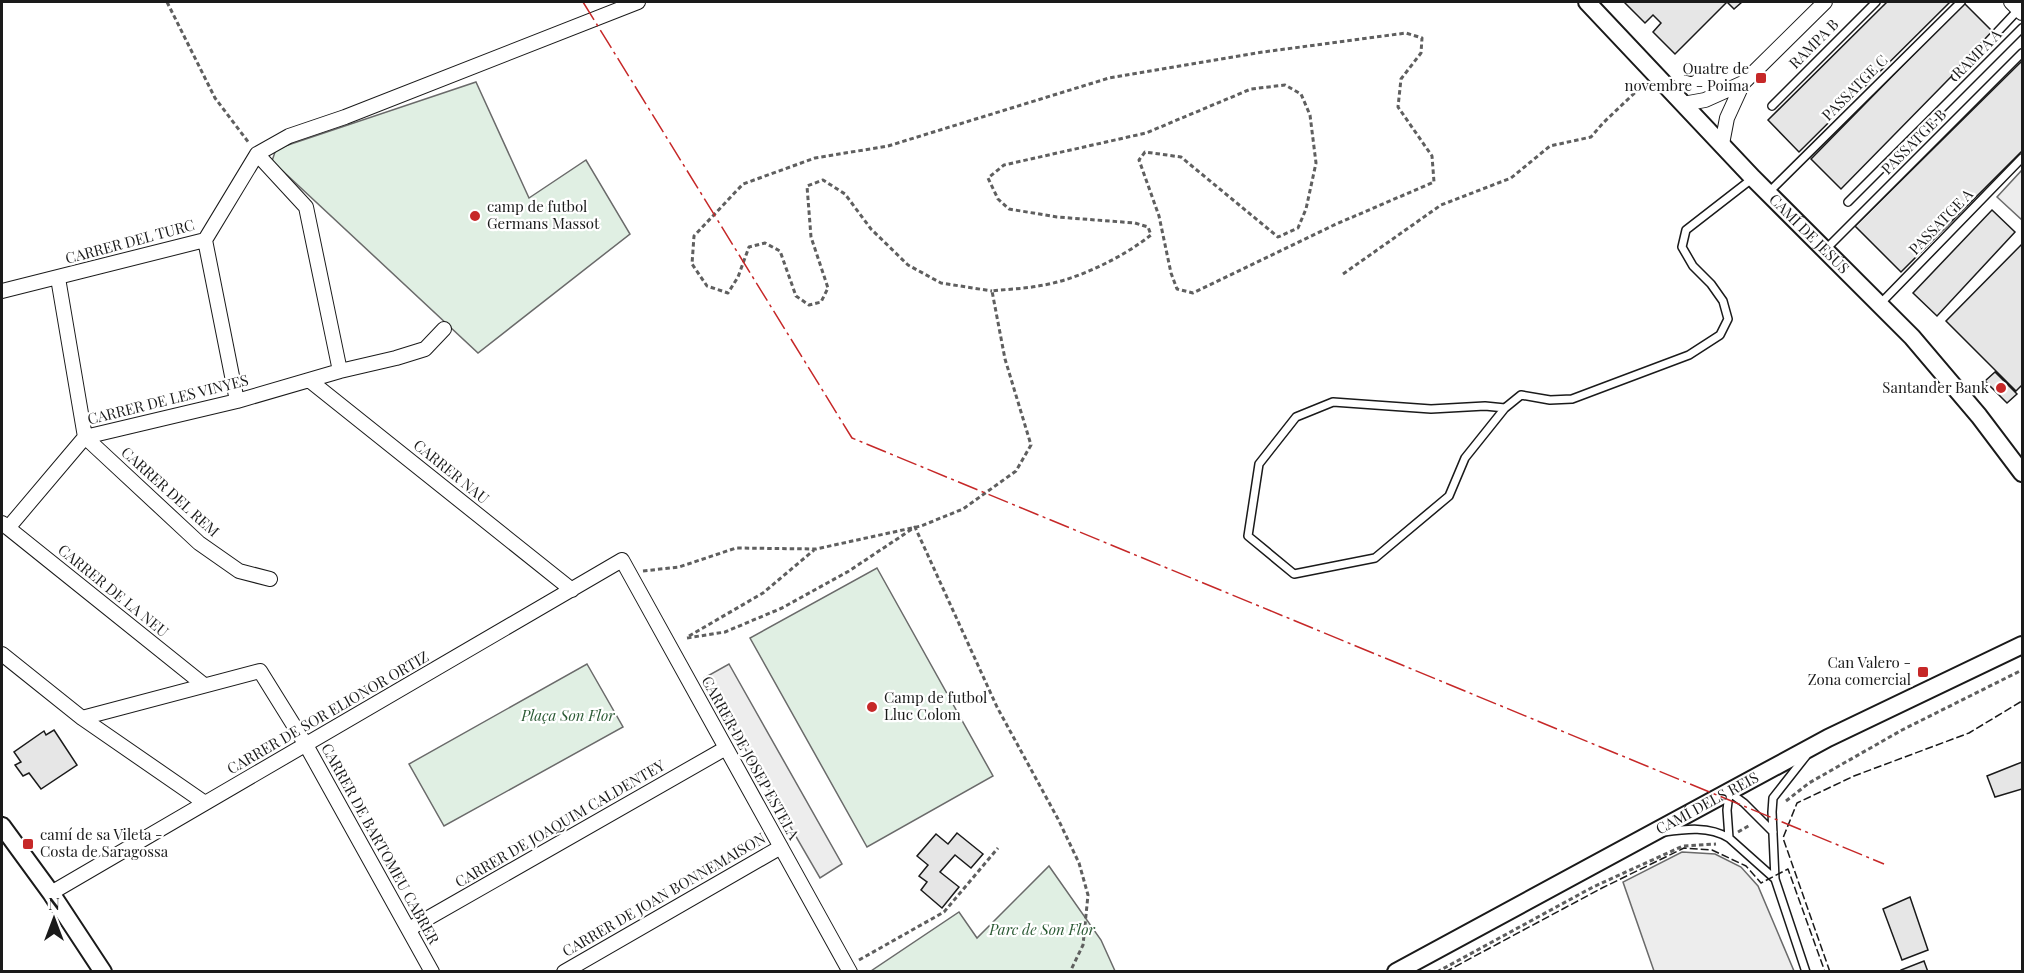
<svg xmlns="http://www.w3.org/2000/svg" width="2024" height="973" font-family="'Playfair Display',serif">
<rect width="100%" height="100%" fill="#fff"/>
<path fill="#e0efe3" stroke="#6a6a6a" stroke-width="1.5" d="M476,82L529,198L586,160L630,234L478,353L272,161L276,149Z
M877,568L993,776L867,847L750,638Z
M587,664L623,727L444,826L409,764Z
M1049,866L1101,940L1115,971H871L959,912L977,938Z"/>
<path fill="#ededed" stroke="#6a6a6a" stroke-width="1.5" d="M2022,170V220L1997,197Z
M729,664L842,864L820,878L704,678Z
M1682,852L1715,854L1741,867L1758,886L1794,971H1654L1623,882Z"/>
<path fill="#e6e6e6" stroke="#1a1a1a" stroke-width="1.5" d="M1624,2H1742L1734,9L1727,2L1675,54L1653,32L1661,23L1653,15L1645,23Z
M1887,2H1950L1799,152L1768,120Z
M1964,3L1994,33L1841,189L1811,159Z
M2022,61V151L1901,272L1855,226Z
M1992,210L2015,232L1937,316L1913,293Z
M2022,244V385L2016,391L1946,321Z
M1995,372L2017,394L2007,403L1985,381Z
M54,730L77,765L41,789L29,773L23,776L15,765L21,762L14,752L44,731L46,735Z
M2022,762V789L1995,797L1987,776Z
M957,833L983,854L971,868L955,855L940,872L959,887L942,908L921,890L927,882L919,876L928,865L917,856L936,834L948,844Z
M1910,897L1928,950L1902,960L1883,909Z
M1924,961L1928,972H1901V970Z"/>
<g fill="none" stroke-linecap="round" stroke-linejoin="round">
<g stroke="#1a1a1a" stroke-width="10">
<path id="service" d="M1956,76L2019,9
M1772,106L1876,2
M1768,193L1961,2
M1848,202L2022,28
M1825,250L2022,53
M1880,304L2022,158
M1505,408L1465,458L1449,496L1375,558L1294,574L1248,536L1259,464L1296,417L1333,402L1431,409L1485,406L1505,408L1521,395L1550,400L1572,399L1689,355L1720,335L1728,319L1723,301L1711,284L1693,266L1682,247L1686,230L1753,178
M1806,756L1773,798L1772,812L1775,879L1806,972
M1729,792L1744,803L1773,832
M1729,794L1727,810L1729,838L1775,879
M1664,832C1686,829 1709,826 1729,838"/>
</g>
<g stroke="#1a1a1a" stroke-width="16">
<path id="minor" d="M2011,2L2022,13
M1683,104L1705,100L1743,83L1825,2
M1722,144L1727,118L1743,83
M257,154L306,207L340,371
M205,240L237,401
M58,278L85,437L199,543L239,571L270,579
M2,291L205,240L257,154L289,136L345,117L638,2
M309,380L572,590
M2,523L204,685
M8,528L85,437L237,401L340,371L396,358L425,349L444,329
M2,654L82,718L205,803
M82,718L260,671L306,745L432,972
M51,893L622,560L850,972
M409,929L726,748
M564,972L781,847"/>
</g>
<g stroke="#1a1a1a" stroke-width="20">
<g id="tertiary">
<path id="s1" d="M1587,2L1753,178L1912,337L1979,416L2022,473"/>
<path d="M2,826L51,893L103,972"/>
<path id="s2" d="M1396,972L1828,738L2022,645"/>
</g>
</g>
<path stroke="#5f5f5f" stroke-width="3" stroke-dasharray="4.5 3" stroke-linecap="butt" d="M167,2L215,98L249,143
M1343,274L1441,205L1511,178L1550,146L1591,137L1603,123L1645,83
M643,571L679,567L736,548L816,549L921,526L963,509L1016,471L1031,445L1005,359L992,291C1007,289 1023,289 1038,286C1075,281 1122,258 1151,235L1148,227L1135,223L1057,217L1009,209L998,199L988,178L1004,165L1146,133L1251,89L1285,85L1301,94L1310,115L1316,163L1306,209L1298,228L1278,237L1181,157L1145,152L1139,160L1159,216L1171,273L1177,289L1193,293L1334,225L1434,182L1432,156L1398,107L1401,79L1421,53L1422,38L1406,33L1263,52L1109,78L888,146L815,158L743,184L694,236L692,264L707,286L728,293L738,277L749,247L765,243L780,251L796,296L809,305L821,302L828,288L811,237L807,186L823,180L845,194L871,229L908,265L941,283L992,291
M689,636L763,593L814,550
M687,638L725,632L782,608L849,571L915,527L997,707L1058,819L1079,863L1088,895L1083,945L1070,972
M1786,801L1809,783L1902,730L2022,670
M1738,832L1750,825
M859,960L944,912L998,848
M1437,972L1593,887L1683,846L1716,844"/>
<use href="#service" stroke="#fff" stroke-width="7"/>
<use href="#minor" stroke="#fff" stroke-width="14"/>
<use href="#tertiary" stroke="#fff" stroke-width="16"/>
<path stroke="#1a1a1a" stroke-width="1.5" stroke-dasharray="8 3" stroke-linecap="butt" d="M1445,972L1602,888L1684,848L1712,850L1746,866L1761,883L1788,869L1825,972
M1830,972L1783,838L1797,803L1854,776L1969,733L2022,701"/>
<path stroke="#c62828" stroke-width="1.5" stroke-dasharray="21 4.5 3 4.5" stroke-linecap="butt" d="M583,2L852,438L1884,864"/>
</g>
<g fill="#c62828" stroke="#fff" stroke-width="2">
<rect x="1755" y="72" width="12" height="12" rx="3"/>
<circle cx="475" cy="216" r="6"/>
<circle cx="2001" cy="388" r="6"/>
<rect x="1917" y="666" width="12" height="12" rx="3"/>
<circle cx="872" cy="707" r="6"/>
<rect x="22" y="838" width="12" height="12" rx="3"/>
</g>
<g text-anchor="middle" stroke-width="4.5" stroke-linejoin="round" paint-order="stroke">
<g font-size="15" fill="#1a1a1a" stroke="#fff">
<text transform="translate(1814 44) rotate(-45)" y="5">RAMPA B</text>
<text transform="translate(1977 54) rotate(-45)" y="5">RAMPA A</text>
<text transform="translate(1855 88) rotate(-45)" y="5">PASSATGE C</text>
<text transform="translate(1914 142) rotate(-45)" y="5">PASSATGE B</text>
<text transform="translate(1941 222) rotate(-46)" y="5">PASSATGE A</text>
<text dy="5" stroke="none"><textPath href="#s1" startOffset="321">CAMÍ DE JESÚS</textPath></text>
<text transform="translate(130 242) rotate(-15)" y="5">CARRER DEL TURC</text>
<text transform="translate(168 400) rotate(-14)" y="5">CARRER DE LES VINYES</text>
<text transform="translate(451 472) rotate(39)" y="5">CARRER NAU</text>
<text transform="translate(170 492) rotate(42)" y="5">CARRER DEL REM</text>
<text transform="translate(113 591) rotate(39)" y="5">CARRER DE LA NEU</text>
<text transform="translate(328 713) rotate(-30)" y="5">CARRER DE SOR ELIONOR ORTIZ</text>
<text transform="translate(750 758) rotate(61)" y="5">CARRER DE JOSEP ESTELA</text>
<text dy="5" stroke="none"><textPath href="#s2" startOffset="354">CAMÍ DELS REIS</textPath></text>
<text transform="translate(560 824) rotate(-30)" y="5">CARRER DE JOAQUIM CALDENTEY</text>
<text transform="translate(380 844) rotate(61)" y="5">CARRER DE BARTOMEU CABRER</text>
<text transform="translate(664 895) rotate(-30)" y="5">CARRER DE JOAN BONNEMAISON</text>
</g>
<g font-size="15" fill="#1a1a1a" stroke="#fff" text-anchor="end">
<text x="1749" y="74">Quatre de<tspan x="1749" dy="17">novembre - Poima</tspan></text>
<text x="487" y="212" text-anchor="start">camp de futbol<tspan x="487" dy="17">Germans Massot</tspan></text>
<text x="1989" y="393">Santander Bank</text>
<text x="1911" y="668">Can Valero -<tspan x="1911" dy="17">Zona comercial</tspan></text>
<text x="884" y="703" text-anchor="start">Camp de futbol<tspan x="884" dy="17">Lluc Colom</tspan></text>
<text x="40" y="840" text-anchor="start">camí de sa Vileta -<tspan x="40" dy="17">Costa de Saragossa</tspan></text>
</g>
<g font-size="15" font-style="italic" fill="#2b5a34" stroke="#fff">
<text x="568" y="721">Plaça Son Flor</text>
<text x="1042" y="935">Parc de Son Flor</text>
</g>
</g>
<rect width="2024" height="973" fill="none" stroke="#1a1a1a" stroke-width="6"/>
<g transform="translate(54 919)" stroke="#ffffff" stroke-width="4.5" paint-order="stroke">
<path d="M0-4.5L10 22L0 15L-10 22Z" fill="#1a1a1a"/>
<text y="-9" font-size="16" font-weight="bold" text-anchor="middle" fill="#1a1a1a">N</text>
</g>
</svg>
